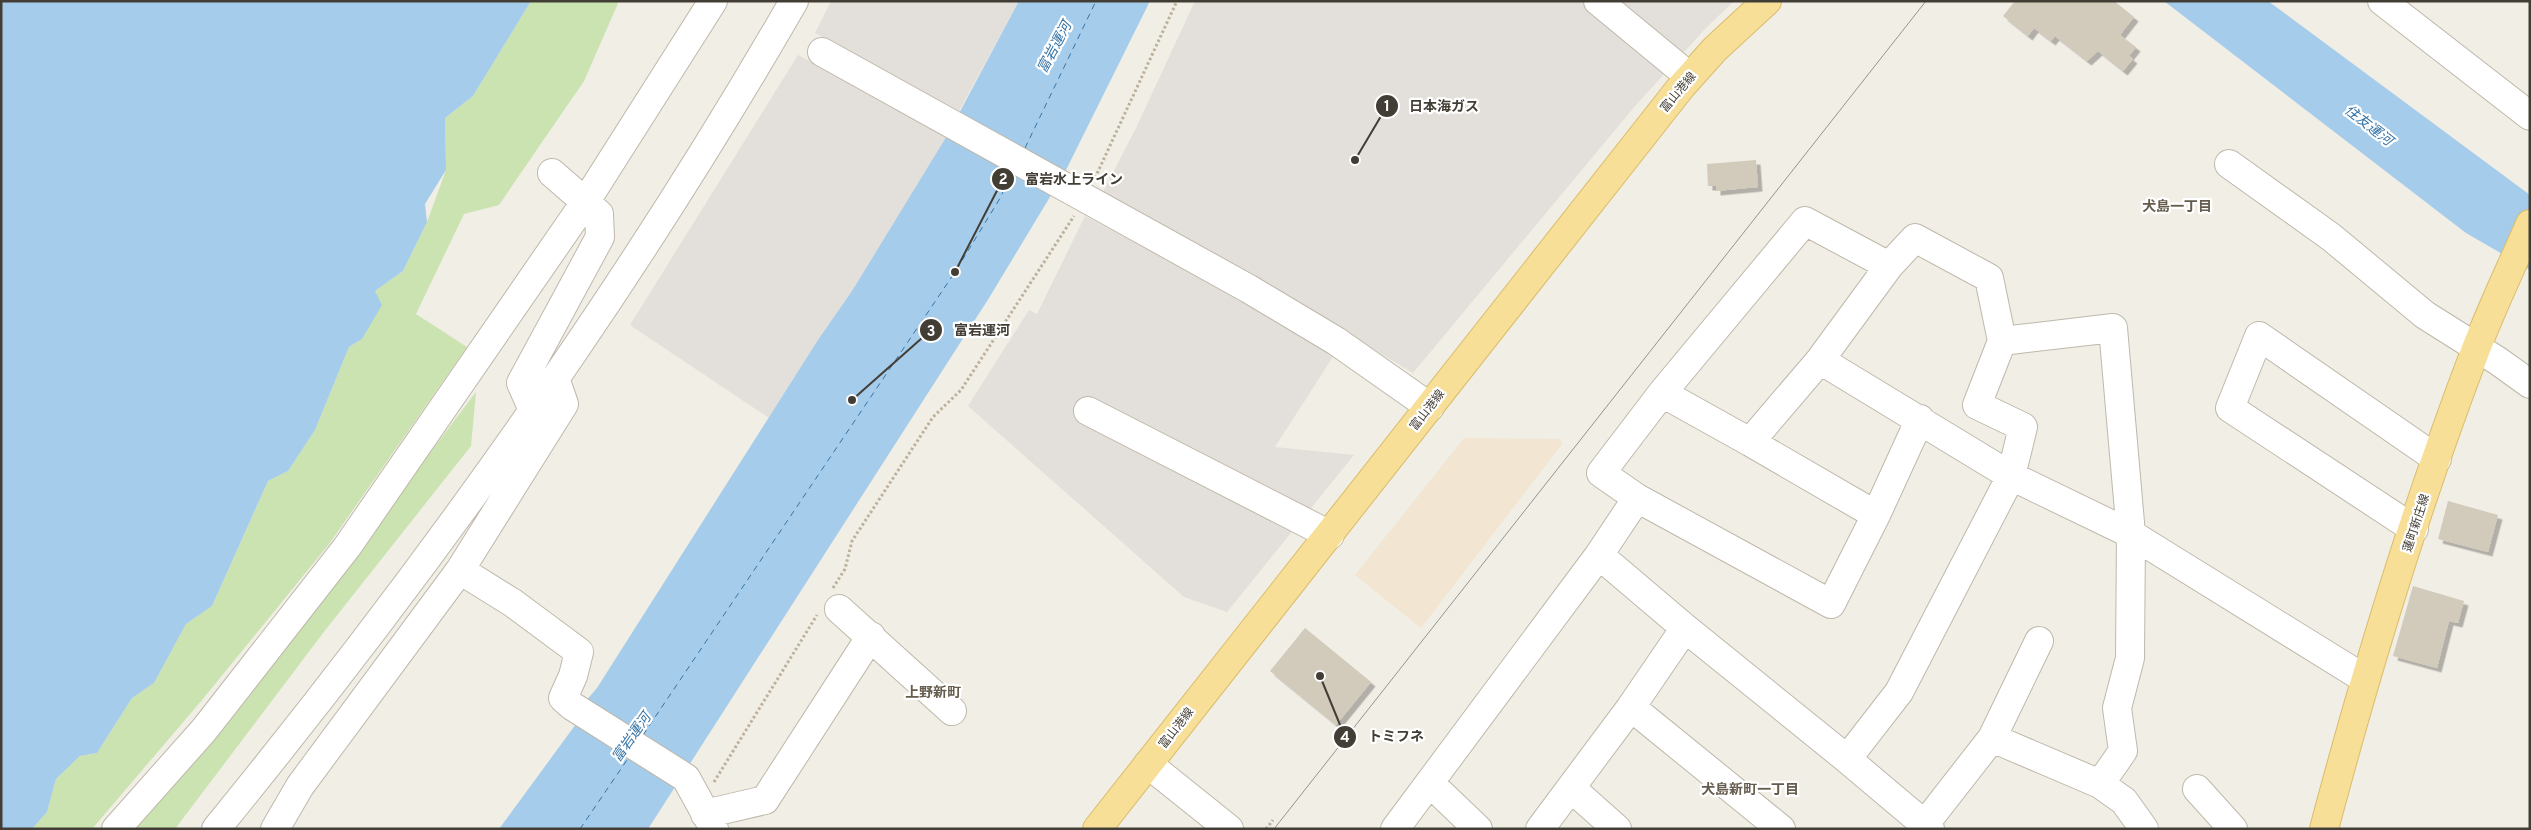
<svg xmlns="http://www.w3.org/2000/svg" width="2531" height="830" font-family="Overpass,'Noto Sans JP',sans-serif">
<defs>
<filter id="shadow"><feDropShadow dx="4.5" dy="4.5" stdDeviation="0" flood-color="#0004"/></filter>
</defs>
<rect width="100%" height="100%" fill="#f1eee5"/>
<path fill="#f2e5d1" d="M1464,438L1560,439L1562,444L1421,628L1355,575Z"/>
<path fill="#e3dfda" d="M831,1H1019L959,111L815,33Z
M1195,1H1734L1705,29L1635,106L1413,373L1294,301L1103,192L1136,128Z
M798,55L948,134L852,291L769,418L630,325Z
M1085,216L1275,318L1334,355L1275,447L1354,455L1227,612L1184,597L968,406L1029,310L1037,314Z"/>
<path fill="#cae3b0" d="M531,1H619L584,81L499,205L464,214L416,314L467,347L329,544L202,700L92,829H32L47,812L56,779L80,756L97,753L132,698L154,683L186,624L212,606L268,481L288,471L315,430L349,347L362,339L375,291L403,271L427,222L446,170L445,118L473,96Z
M476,392L471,446L323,633L175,829H131L379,520Z"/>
<path fill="#a5ccea" d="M1,1H531L473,96L445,118L446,170L425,204L427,222L403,271L375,291L382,305L362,339L349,347L315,430L288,471L268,481L212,606L186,624L154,683L132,698L97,753L80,756L56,779L47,812L32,829H1Z
M1019,1H1150L1065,172L989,298L648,829H499L576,724L584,703L597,688L818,340L852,291L948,134Z
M2164,1H2268L2530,195V270L2466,233Z"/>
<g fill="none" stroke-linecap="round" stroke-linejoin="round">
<path stroke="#3674a6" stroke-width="1" stroke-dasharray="6 5" stroke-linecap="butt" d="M1025,148L1096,1
M643,735L955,272L999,200L1013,172
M580,829L629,757"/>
</g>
<path fill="#d2cabb" filter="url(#shadow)" d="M2015,1H2114L2134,17L2120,35L2136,47L2129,56L2133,59L2123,71L2098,51L2087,61L2055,36L2051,41L2034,28L2028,36L2003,16Z
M1756,160L1758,187L1716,191V186H1708L1707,164Z
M2448,501L2498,515L2488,552L2438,539Z
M2413,586L2464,601L2458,623L2449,621L2437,668L2393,656Z
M1305,628L1371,682L1336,725L1270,671Z"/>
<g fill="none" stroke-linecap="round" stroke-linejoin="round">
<g stroke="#bfb8ab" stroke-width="30">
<path id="minor" d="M1598,1L1678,67
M2382,1L2530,116
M822,52L1249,289L1336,341L1430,407
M2229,164L2331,237L2425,315L2498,361L2530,384
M1820,360L1889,266L1915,238L1989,278L2002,341
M555,378L564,404L460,570L513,603L579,652L573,676L563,698L572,706L686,778L714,829
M1662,393L1805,221L1889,266
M533,410L521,383L600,237L599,214L552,173
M1088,411L1330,535
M1750,442L1876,515
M1637,498L1831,604L1876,515L1920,419
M2414,529L2230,408L2259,336L2437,459
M1599,555L1685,628
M839,609L952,711
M1631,707L1781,829
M1992,738L2100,784
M1847,759L1899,692L2011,476L2023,427L1977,405L2002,341L2113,328L2131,534L2130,658L2117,708L2123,751L2100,784L2124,801L2144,829
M1148,764L1229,829
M1430,783L1478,829
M1571,788L1617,829
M2197,789L2233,829
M705,814L765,800L871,636
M116,829L204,730L347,547L586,201L713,1
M216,829C429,568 626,293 794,1
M275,829L300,786L460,570
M1395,829L1599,555L1637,498L1601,473L1662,393L1750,442L1820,360L2011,476L2131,534L2365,679
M1540,829L1631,707L1685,628L1847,759L1930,829
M1921,829L1992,738L2039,641"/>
</g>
<g stroke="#dabc6a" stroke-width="30">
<path id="major" d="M1097,829L1681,87L1715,49L1767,1
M2324,829C2367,667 2416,506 2476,349C2492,307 2512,266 2530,224"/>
</g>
<path stroke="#bcb19a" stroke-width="3" stroke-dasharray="2.5 2.5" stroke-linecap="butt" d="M1095,178L1177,1
M833,588L845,569L852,541L933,417L961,390L1074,216
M714,782L817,615
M1266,829L1273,820"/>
<use href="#minor" stroke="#fff" stroke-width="28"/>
<use href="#major" stroke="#f7df98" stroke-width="28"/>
<path stroke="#949494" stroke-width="1" d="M1274,829L1926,1"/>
</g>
<g text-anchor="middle" stroke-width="4.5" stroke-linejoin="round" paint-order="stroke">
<g font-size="12" fill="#433e35" stroke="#fff">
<text transform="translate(1678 92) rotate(-50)" y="4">富山港線</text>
<text transform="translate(1427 410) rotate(-52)" y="4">富山港線</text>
<text transform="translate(2416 523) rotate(-72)" y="4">蓮町新庄線</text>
<text transform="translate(1176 728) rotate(-52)" y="4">富山港線</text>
</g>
<g font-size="14" font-style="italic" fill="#3674a6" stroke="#fff">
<text transform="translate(1054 47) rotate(-62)" y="5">富岩運河</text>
<text transform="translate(2369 125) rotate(38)" y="5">住友運河</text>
<text transform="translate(631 737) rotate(-55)" y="5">富岩運河</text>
</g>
<g font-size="14" font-weight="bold" fill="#655c4d" stroke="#fff">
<text x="2177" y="211">犬島一丁目</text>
<text x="933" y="697">上野新町</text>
<text x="1750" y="794">犬島新町一丁目</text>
</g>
</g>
<path fill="none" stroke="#433e35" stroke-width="2" d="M1355 160L1387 106M955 272L1003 179M852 400L931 330M1320 676L1345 737"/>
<g fill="#433e35" stroke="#fff" stroke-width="2">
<circle cx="1355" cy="160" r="5"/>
<circle cx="955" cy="272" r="5"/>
<circle cx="852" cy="400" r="5"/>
<circle cx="1320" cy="676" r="5"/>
<circle cx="1387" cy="106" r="12"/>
<circle cx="1003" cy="179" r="12"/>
<circle cx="931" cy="330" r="12"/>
<circle cx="1345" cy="737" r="12"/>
</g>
<g font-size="15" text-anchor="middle" font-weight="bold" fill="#fff">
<text x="1387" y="111">1</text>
<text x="1003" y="184">2</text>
<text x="931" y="336">3</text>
<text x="1345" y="742">4</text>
</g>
<g font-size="14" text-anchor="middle" font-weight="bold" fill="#433e35" stroke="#fff" stroke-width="4.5" stroke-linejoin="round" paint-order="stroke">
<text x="1444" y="111">日本海ガス</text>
<text x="1074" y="184">富岩水上ライン</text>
<text x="982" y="335">富岩運河</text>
<text x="1396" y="741">トミフネ</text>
</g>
<rect width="2531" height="830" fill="none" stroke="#433e35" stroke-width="5"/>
</svg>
